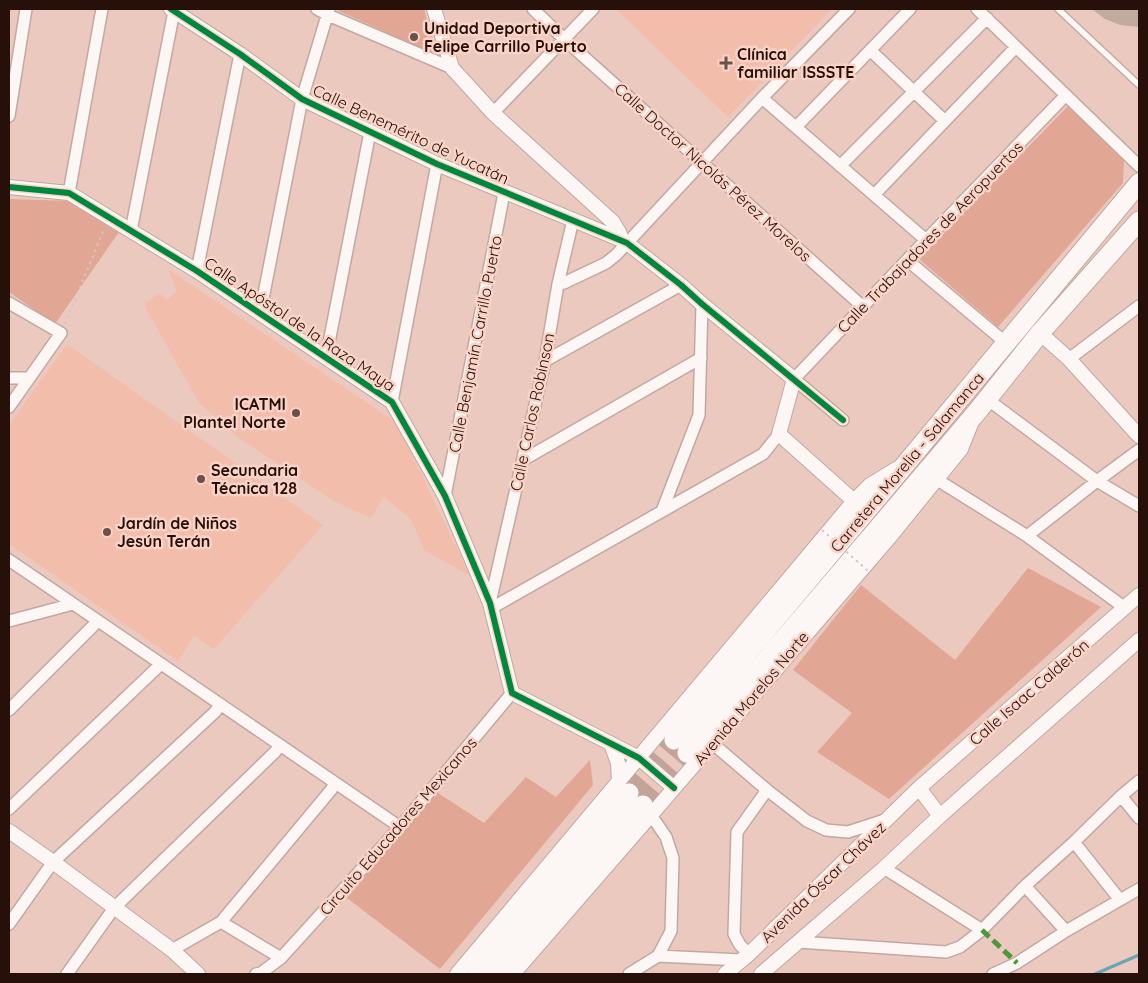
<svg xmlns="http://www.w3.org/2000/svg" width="1148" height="983" font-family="Quicksand,sans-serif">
<rect width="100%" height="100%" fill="#ebc9be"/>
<path fill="#f3bdac" d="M616,9H832L728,117Z
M168,269L397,423L470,576L424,550L411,519L384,497L371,518L334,501L239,438L199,403L144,305L159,293L167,300L177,291Z
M67,344L323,525L214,649L194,636L178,661L9,544V425Z"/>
<path fill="#e2a694" d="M339,9H424L437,55L339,11Z
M1069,105L1124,159L1123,183L998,327L919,259Z
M9,199L72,201L119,232L55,324L9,292Z
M1028,568L1101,607L889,799L817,752L852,713L793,670L861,585L955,660Z
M590,760L593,785L440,969L347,898L435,791L484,823L526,777L556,797Z"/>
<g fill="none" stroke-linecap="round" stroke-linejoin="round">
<path stroke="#6aa5b4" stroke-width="3" d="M1095,974L1139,955"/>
</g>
<path fill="#c2aa9e" d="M1092,9H1139V27L1120,25L1105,19Z"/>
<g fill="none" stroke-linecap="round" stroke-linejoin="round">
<path stroke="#c4a49a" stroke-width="19" stroke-dasharray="19 9" stroke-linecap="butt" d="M629,793L674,740
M643,805L687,753"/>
<g stroke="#c2a8a0" stroke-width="8">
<path id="service" d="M1058,9L1139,85"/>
</g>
<g stroke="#c2a8a0" stroke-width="14">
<path id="minor" d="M317,9L328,15L452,68
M533,9L564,39L862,306
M977,9L1139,166
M870,50L945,121
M762,98L926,240
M493,113L593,9
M9,116L26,9
M796,127L910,9
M840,166L987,18
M69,193L102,9
M874,195L1016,47
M131,231L174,11
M907,260L1006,343
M197,271L240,54
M558,284L564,283L606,263L616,255L762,98L849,9
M9,303L61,333L9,407
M260,314L302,99L329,9
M326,358L370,132
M1069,359L1139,306
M545,361L681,285
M9,378H29
M987,399L1097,481L1139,506
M392,402L437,164
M843,420L794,379L926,240L1066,95
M523,460L701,358
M936,479L1027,536L1125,608
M445,496L504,193
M662,511L699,415L702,304
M1027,536L1097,481L1139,450
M9,560L400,827
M490,603L545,361L558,284L573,220
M492,609L497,605L763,454L779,434
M9,621L73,604
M9,710L98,621
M712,743L767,790L807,821L826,830L848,832L885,820
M1121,796L1139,818
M9,809L161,664
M1074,842L1120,900
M884,868L982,930
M1025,886L1066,931
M221,922L281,958
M9,924L53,862L215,712L220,705
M798,942L946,952L960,947L982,930L1025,886L1074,842L1121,796L1139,781
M172,950L221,922L331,790L335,783
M749,954L740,945L734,934L737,832L767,790
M658,956L741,960
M67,974L114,908L275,752L280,745
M256,974L261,973L281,958L400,827L512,693
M629,974L658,956L671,931L673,858L666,837L651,815
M993,974L1017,963L1066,931L1139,889"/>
</g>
<g stroke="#c2a8a0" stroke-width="16">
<path id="tertiary" d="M171,9L240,54L302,99L437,164L622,240
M434,9L452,68L493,113L613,222L619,232L622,240
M9,187L69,193L197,271L392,402L445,496L490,603L512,693L639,758L674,788
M627,243L681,285L702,304L794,379L779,434L854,501
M1040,333L1069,359L1139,436
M611,744L618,763L619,782
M919,788L940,816
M9,831L53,862L172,950L198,974
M457,974L854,501L870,485L896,469
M513,974L651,815L889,538L961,449L971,424
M725,974L749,954L919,788L1139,595
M761,974L884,868L940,816L1139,640"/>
</g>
<g stroke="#c2a8a0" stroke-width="21">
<path id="trunk" d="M674,740L909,460L1139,183
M687,753L976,413L1040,333L1139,221
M477,974L629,793
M499,974L643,805"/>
</g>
<path stroke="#d3c8c5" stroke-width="2" stroke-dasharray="2.5 4" stroke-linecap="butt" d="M65,324L104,229"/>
<use href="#service" stroke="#fcf7f5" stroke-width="5.5"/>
<use href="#minor" stroke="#fcf7f5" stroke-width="11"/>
<use href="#tertiary" stroke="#fcf7f5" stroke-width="14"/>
<use href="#trunk" stroke="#fcf7f5" stroke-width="19"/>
<path stroke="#d3c8c5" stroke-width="2" stroke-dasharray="2.5 4" stroke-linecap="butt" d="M822,530L868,571"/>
<path stroke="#4e973b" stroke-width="5" stroke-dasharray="10 5" stroke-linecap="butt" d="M982,930L1017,963"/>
<g stroke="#fad3c7" stroke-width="9">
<path id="cycleway" d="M171,9L240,54L302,99L437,164L627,243L681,285L702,304L843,420
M9,187L69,193L197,271L392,402L445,496L490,603L512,693L639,758L674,788"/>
</g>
<use href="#cycleway" stroke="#00873e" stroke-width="6"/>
</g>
<g fill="#6b5148" stroke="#fad3c7" stroke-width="2">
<circle cx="414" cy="37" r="5"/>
<path d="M723.5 55.5h5v5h5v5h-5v5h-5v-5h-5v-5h5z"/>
<circle cx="296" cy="413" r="5"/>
<circle cx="201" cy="479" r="5"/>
<circle cx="107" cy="532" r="5"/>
</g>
<g text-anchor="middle" stroke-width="5" stroke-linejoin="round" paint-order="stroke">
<g font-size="16" font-weight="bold" fill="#261009" stroke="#fad3c7" text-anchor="start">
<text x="424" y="34">Unidad Deportiva<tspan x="424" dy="18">Felipe Carrillo Puerto</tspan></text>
<text x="737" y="60">Clínica<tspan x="737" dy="18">familiar ISSSTE</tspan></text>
<text x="286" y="410" text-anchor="end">ICATMI<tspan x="286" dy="18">Plantel Norte</tspan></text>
<text x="211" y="476">Secundaria<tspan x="211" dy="18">Técnica 128</tspan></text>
<text x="117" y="529">Jardín de Niños<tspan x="117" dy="18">Jesún Terán</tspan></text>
</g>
<g font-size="16" fill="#261009" stroke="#fad3c7">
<text transform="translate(411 134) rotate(25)" y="6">Calle Benemérito de Yucatán</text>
<text transform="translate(713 172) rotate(42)" y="6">Calle Doctor Nicolás Pérez Morelos</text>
<text transform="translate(930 237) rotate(-46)" y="6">Calle Trabajadores de Aeropuertos</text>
<text transform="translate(300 324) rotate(34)" y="6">Calle Apóstol de la Raza Maya</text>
<text transform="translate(475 344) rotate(-79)" y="6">Calle Benjamín Carrillo Puerto</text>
<text transform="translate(532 412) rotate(-78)" y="6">Calle Carlos Robinson</text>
<text transform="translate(907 462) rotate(-50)" y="6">Carretera Morelia - Salamanca</text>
<text transform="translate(1029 692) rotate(-41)" y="6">Calle Isaac Calderón</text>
<text transform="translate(751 698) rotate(-50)" y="6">Avenida Morelos Norte</text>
<text transform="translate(398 826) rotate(-49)" y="6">Circuito Educadores Mexicanos</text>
<text transform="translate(823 882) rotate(-44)" y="6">Avenida Óscar Chávez</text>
</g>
</g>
<rect width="1148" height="983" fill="none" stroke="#261009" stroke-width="20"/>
</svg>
